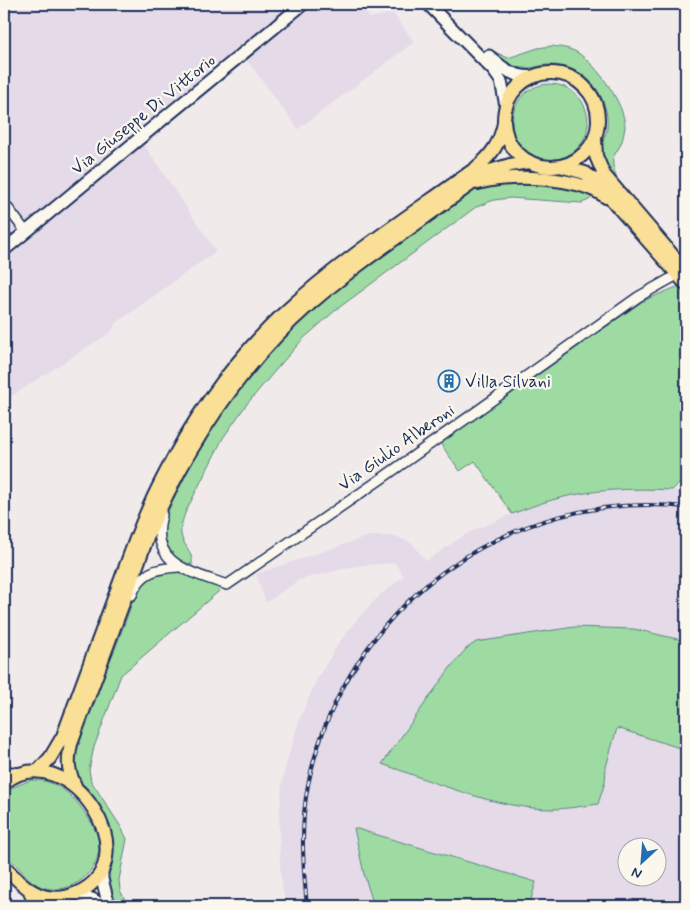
<svg xmlns="http://www.w3.org/2000/svg" width="690" height="910" font-family="Mynerve,sans-serif">
<rect width="100%" height="100%" fill="#f1eaea"/>
<filter id="ink" filterUnits="userSpaceOnUse"><feTurbulence type="fractalNoise" baseFrequency=".02" numOctaves="2"/><feDisplacementMap in="SourceGraphic" scale="10" xChannelSelector="R" yChannelSelector="G"/><feConvolveMatrix kernelMatrix="1 2 1 2 8 2 1 2 1" color-interpolation-filters="sRGB"/></filter>
<g filter="url(#ink)">
<path fill="#e5dae8" fill-rule="evenodd" d="M4,4H359L370,18L393,13L414,42L298,129L246,59L144,145L216,251L115,324L111,332L4,401Z
M643,488L672,490L686,493V906H286L283,892L280,865L279,822L282,784L286,764L300,718L317,679L338,644L357,619L380,595L404,576L395,563L355,566L299,580L266,603L256,574L369,536H395L412,543L426,561L468,533L512,514L553,500L591,492ZM628,848H658V878H628Z"/>
<path fill="#9ddba3" stroke="#5c8580" d="M551,46C560,47 570,48 578,53C597,65 625,104 625,127C624,133 623,140 620,146C618,150 614,154 613,159C612,166 615,172 617,178C609,170 602,160 602,148C602,141 606,135 607,129C609,111 602,93 589,80C579,70 562,64 547,65C537,66 528,70 517,67C508,65 502,58 495,52L508,58L538,48Z
M512 122a38 38 0 1 1 76 0a38 38 0 1 1-76 0Z
M489,183L568,184L595,194L589,200L582,203L510,198L494,200L476,207L337,309L303,339L280,365L246,405L223,438L185,513C183,520 180,527 181,534C183,546 194,552 192,565C148,549 164,516 181,485C188,471 193,457 200,444C212,422 229,401 244,382C258,365 272,349 287,333C341,279 407,237 470,192Z
M679,286L686,292V478L672,490C632,488 591,489 552,500C538,504 525,509 512,514L475,461L460,471L440,443L643,301Z
M172,570L219,587V591L121,675L94,747L89,770L91,781L121,827L127,839L119,880L120,890L128,906H115L107,877L114,850L112,832L105,815L78,780L75,765L76,753L99,685L115,649L137,590L148,576Z
M574,627L634,629L686,641V750L617,728L606,767L605,782L598,804C583,806 567,809 552,809C496,809 435,782 382,764L450,668L466,649L476,642Z
M31,780C52,779 67,790 80,806C88,817 97,829 99,843C101,872 70,897 42,887C32,883 25,875 18,867C14,863 6,856 4,849C1,842 4,806 4,796L13,787Z
M354,828L536,882L529,906H374L364,874Z"/>
<g fill="none" stroke-linecap="round" stroke-linejoin="round">
<g stroke="#1b2f5e" stroke-width="12">
<path id="street" d="M4,203L26,232
M162,515C148,564 191,572 227,585L381,479L638,297L677,275
M132,595C140,572 157,568 179,567"/>
</g>
<g stroke="#1b2f5e" stroke-width="15">
<path id="secondary" d="M428,4L494,71L501,81L506,106
M489,56C503,69 516,79 536,76
M4,250L303,4
M4,772L18,774
M102,869V879L109,906
M74,894L92,899L103,906"/>
</g>
<g stroke="#1b2f5e" stroke-width="16">
<path id="primary" d="M504 120a47 47 0 1 1 94 0a47 47 0 1 1-94 0Z
M595,138L596,156L604,175L686,271
M560,166L585,173L599,183L618,207L686,284
M478,183C511,174 578,176 606,197
M38,771L50,758L63,736C81,687 99,639 117,590C131,552 144,514 163,478C193,418 234,361 283,314C342,259 411,215 476,168C492,155 500,143 504,123
M4,783C67,731 159,868 69,896C41,904 21,885 4,866
M76,788C68,771 67,763 71,744L149,533C187,446 239,366 311,303C342,276 376,252 410,228C437,209 463,189 490,171L510,165L529,162
M30,891L35,906"/>
</g>
<use href="#street" stroke="#fbf7ec" stroke-width="9"/>
<use href="#secondary" stroke="#fbf7ec" stroke-width="11"/>
<use href="#primary" stroke="#fadf96" stroke-width="12"/>
<g stroke="#1b2f5e" stroke-width="4">
<path id="rail" d="M307,906C303,866 300,826 308,785C344,607 506,488 686,507"/>
</g>
<use href="#rail" stroke="#fbf7ec" stroke-width="2" stroke-dasharray="5.5" stroke-linecap="butt"/>
</g>
</g>
<defs>
<g id="building-ring" transform="scale(1.125)"><circle r="9.5" fill="#fbf7ec" stroke="#1f6fb2" stroke-width="1.5"/><path d="M-4-6H4V6H1V3H-1V6H-4ZM-2.5-4.3h1.7v1.8h-1.7ZM.8-4.3h1.7v1.8H.8ZM-2.5-1h1.7V.8h-1.7ZM.8-1h1.7V.8H.8Z" fill="#1f6fb2"/></g>
</defs>
<g fill-rule="evenodd">
<use href="#building-ring" x="449" y="381"/>
</g>
<g text-anchor="middle" stroke-width="4.5" stroke-linejoin="round" paint-order="stroke">
<g font-size="18" fill="#1b2f5e" stroke="#fbf7ec">
<text transform="translate(143 114) rotate(-39)" y="6">Via Giuseppe Di Vittorio</text>
<text transform="translate(396 447) rotate(-35)" y="6">Via Giulio Alberoni</text>
</g>
<g font-size="18" fill="#1b2f5e" stroke="#fbf7ec" text-anchor="start">
<text x="465" y="387">Villa Silvani</text>
</g>
</g>
<rect width="690" height="910" fill="none" stroke="#fbf7ec" stroke-width="20"/>
<rect x="10" y="10" width="670" height="890" fill="none" stroke="#1b2f5e" stroke-width="2" filter="url(#ink)"/>
<g transform="translate(642 862) rotate(206)"><circle r="24" fill="#fbf7ec" stroke="#a1a7b3"/>
<path d="M0-4L9 19L0 12L-9 19Z" fill="#1f6fb2"/>
<text y="-8" font-size="14" font-weight="bold" text-anchor="middle" fill="#1b2f5e">N</text>
</g>
</svg>
